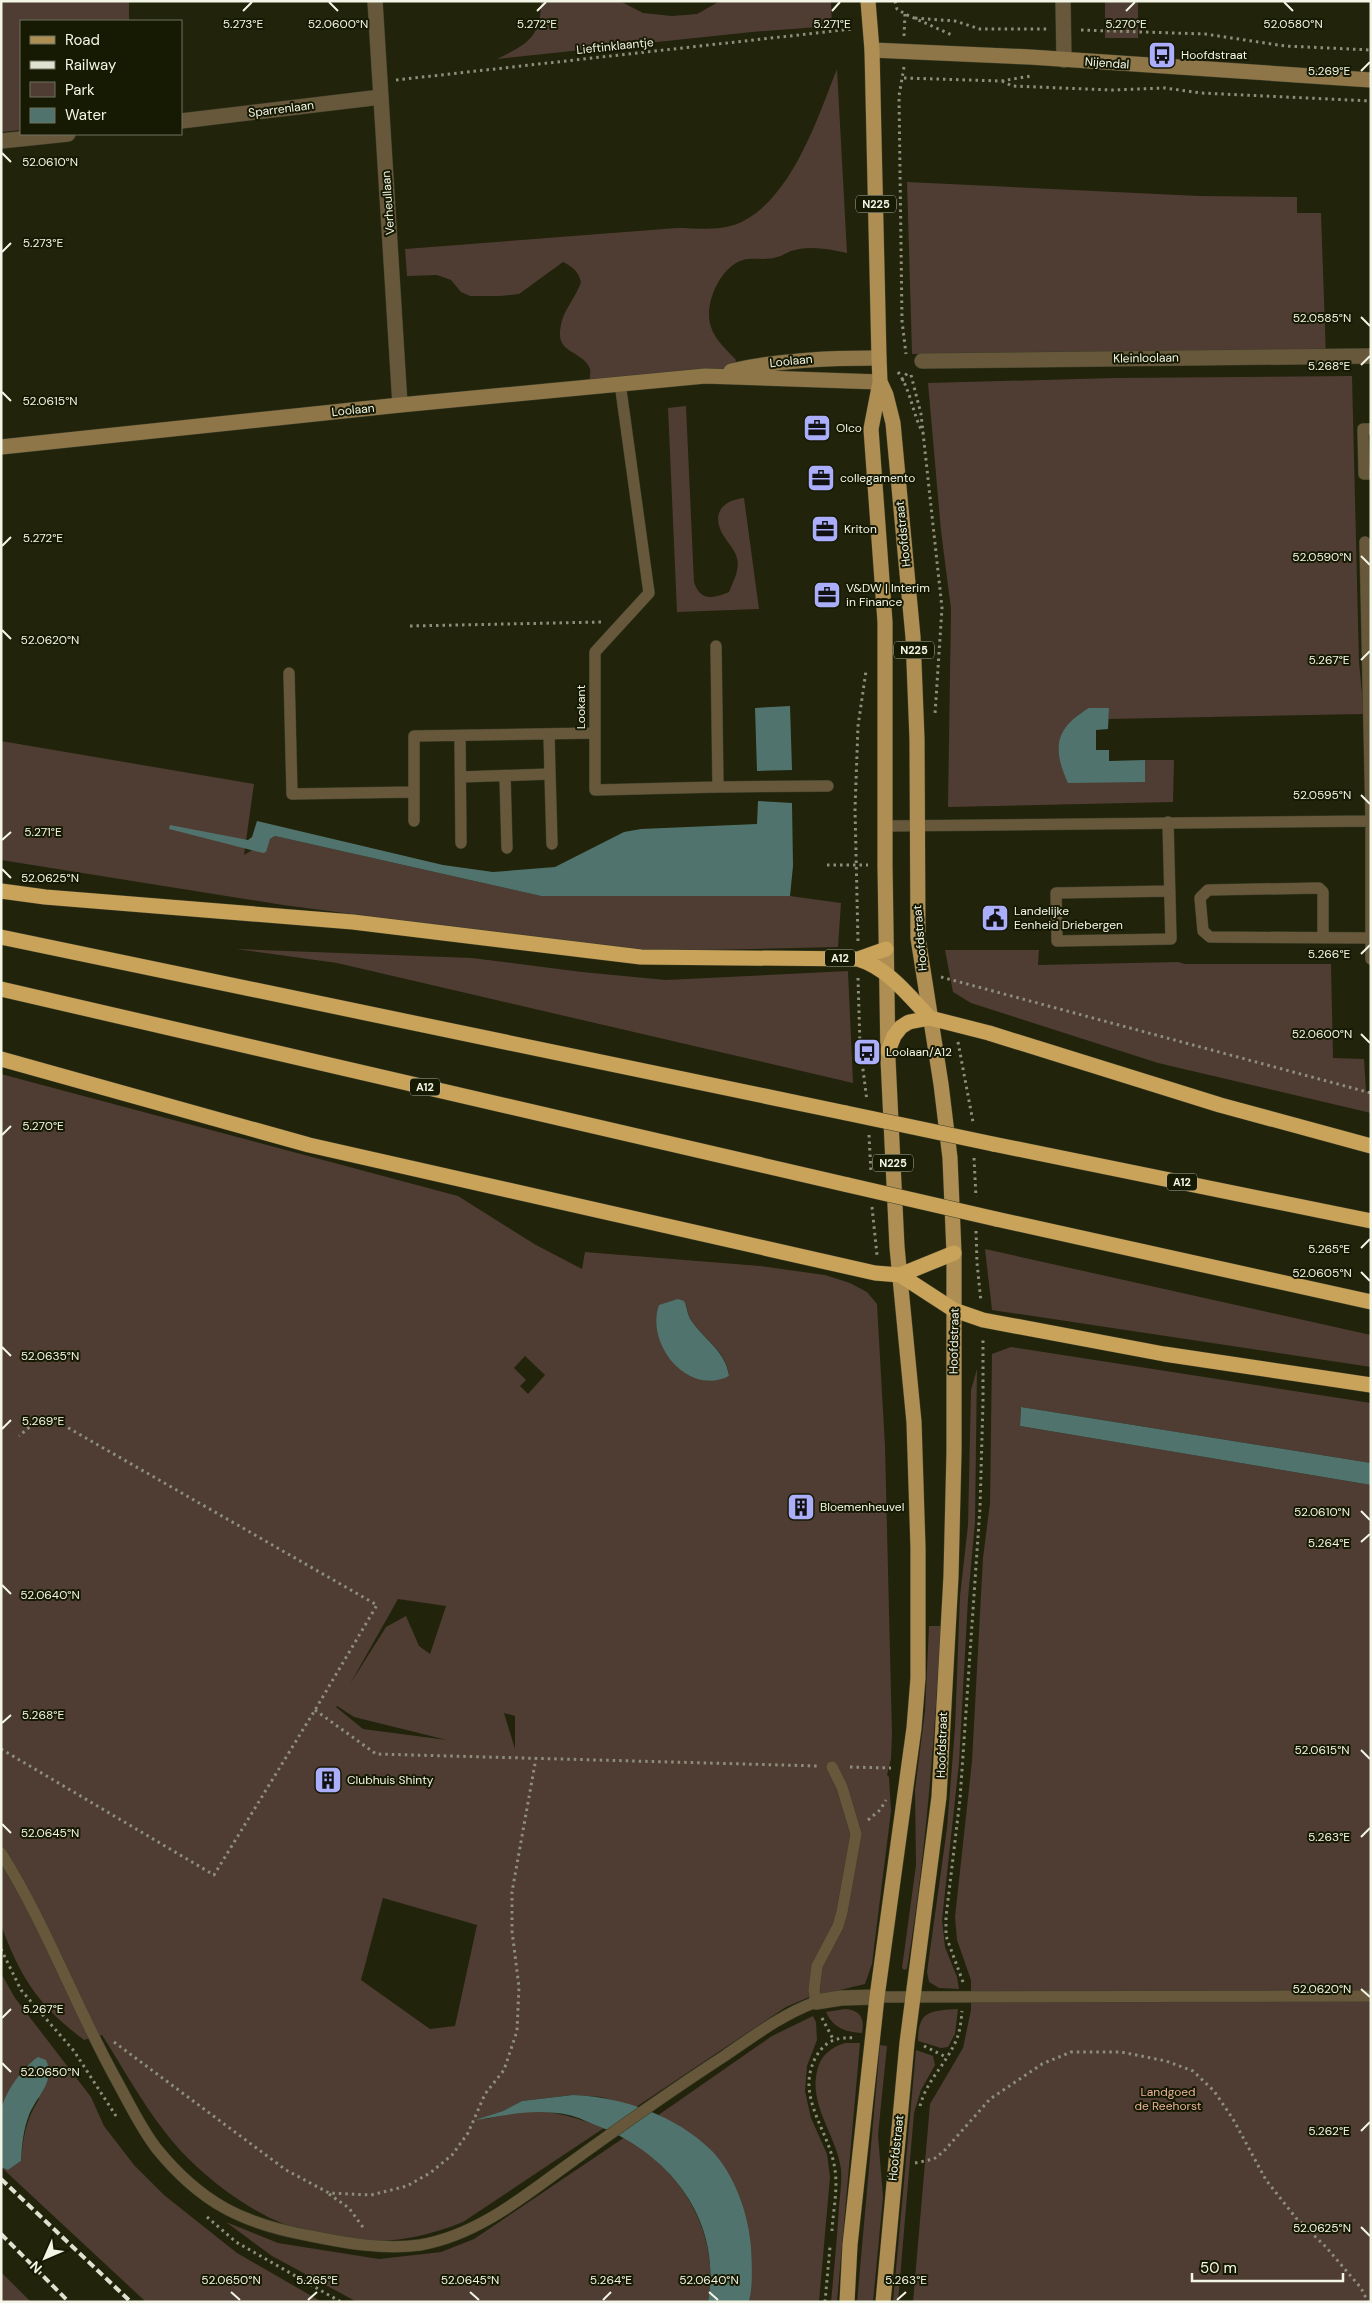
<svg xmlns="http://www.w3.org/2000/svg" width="1372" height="2303" font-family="'DM Sans',sans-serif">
<rect width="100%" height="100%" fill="#21230b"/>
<path fill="#4f3c33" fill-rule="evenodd" d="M1,1H129V21H21V130L1,132Z
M541,1H620L643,13L672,16L697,14L720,1H831L832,26L752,32L497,59C527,44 541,38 541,1Z
M1105,1H1138V38H1105Z
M837,69L847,253C829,249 809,245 791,251C786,253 782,256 777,257C766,261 753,257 743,260C720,267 703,305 711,327C715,340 727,350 736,360L733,370L588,388C589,382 591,374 590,369C585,353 560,353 560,335C560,312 574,302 581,282C578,271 573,267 563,262L519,294L500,296H470L461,292L451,280L437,275L407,276L405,249L677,228C696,228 716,231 734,225C790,205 817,119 837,69Z
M907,182L1199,196L1297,197V213H1321L1326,358L912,354Z
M1352,376L1359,662L1364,714L1108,719L1109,708C1077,708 1076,715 1060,740L1145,782V760H1174L1173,802L948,807L951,609L941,531L928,383L1114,378Z
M686,406L694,582C700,601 713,599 729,592C733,582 740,570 737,558C735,549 725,540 721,531C712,511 725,500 744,498L759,609L677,612L668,408Z
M1,741L254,784L244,855L275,836L541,896H790L841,903L838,947L658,951L618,949L283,905L1,860Z
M236,949L472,958L582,972L666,980L848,971L853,1083L337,963Z
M945,950H1039L1038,965L1178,962L1185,964H1331L1333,1058L1364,1059L1366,1091L1371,1092V1113L1158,1063L971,1003L953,992Z
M1,1074L458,1196L536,1245L582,1269L585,1252L760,1266L825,1275L850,1283L867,1292L877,1304L885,1446L892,1734L891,1759L887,1775L889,1777L891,1811L872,1964L865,1984L807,1998L786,2007L636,2107L601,2097L573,2095L522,2101L503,2111L479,2119C490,2120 504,2114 516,2112C547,2108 575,2117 604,2128L463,2222C363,2263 272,2237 195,2165C156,2129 130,2079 102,2035L84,2040C38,2005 21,1979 1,1925ZM686,1304C688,1311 688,1318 693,1323C706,1341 727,1352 729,1376L707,1381L688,1374ZM525,1356L545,1375L528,1394L520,1386L526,1380L514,1368ZM398,1599L446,1606L430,1654L419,1646L406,1616L386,1627L350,1684ZM337,1706L354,1717L447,1740L363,1729L336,1707ZM504,1713L515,1716V1749ZM383,1898L477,1925L455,2026L430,2029L361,1980Z
M985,1249L1371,1335V1367L992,1310Z
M1011,1347L1371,1403V1463L1021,1407L1020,1426L1371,1485V2302H913L930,2104L963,2048L971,2010V1980L957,1940L955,1917L972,1761L983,1558L990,1503L992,1354Z
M977,1369L975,1522L968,1599L959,1763L942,1920L945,1947L957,1977L959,1989L939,1988L929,1982L927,1972L947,1828L955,1728L960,1596L968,1525L971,1390Z
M929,1626H941C934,1742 926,1855 907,1969L904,1970L902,1968L916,1865L915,1790L925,1711Z
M1,1973L15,1998L91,2097L104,2126L134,2165L164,2195L237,2253L322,2302H146L1,2167L8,2170L21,2161C23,2137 26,2119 39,2099L26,2065L13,2086L1,2111Z
M845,2009C860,2010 865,2018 862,2033C846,2032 833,2028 826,2012Z
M958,2009L955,2034L948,2047L941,2048L918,2041C918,2009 932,2011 958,2009Z
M813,2016L816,2022L817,2040L807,2066L805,2091L811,2118L827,2154L830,2177L819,2302H749L750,2298L671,2122L657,2116L772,2036Z
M845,2043H860L837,2302H831C834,2270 837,2239 839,2207C840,2194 842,2181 841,2169C836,2134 809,2107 817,2071C820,2056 831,2047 845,2043Z
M880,2045L887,2046L878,2135L883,2197L873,2302H857Z
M916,2050L933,2056L935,2065L921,2090L914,2113L898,2302H893Z
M625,2137C682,2171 721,2234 708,2302H357L272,2256L226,2222L278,2243L379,2259L441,2252L474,2239Z
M1,2272L31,2302H1Z"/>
<path fill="#50746d" d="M790,706L792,770L757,771L755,708Z
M1089,708H1109L1108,729L1096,730V750H1109V761L1145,760V782L1068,783C1052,748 1055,728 1089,708Z
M758,801L792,803L793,866L790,896H541L275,836L270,839L266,852L263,853L169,829L170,825L248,840L252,837L257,821L443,865L493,872L555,867L624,832L641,829L757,824Z
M678,1299L684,1301C688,1308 687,1317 693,1323C706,1341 726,1352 729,1376C688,1397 645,1344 659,1305Z
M1021,1407L1371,1463V1485L1020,1426Z
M38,2057L46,2060C56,2082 37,2095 29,2115C23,2130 22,2146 21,2161L8,2170L1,2167C1,2149 0,2129 1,2111C4,2093 23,2067 38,2057Z
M573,2095C622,2097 676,2115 712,2151C735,2175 749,2216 751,2248C752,2266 753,2285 749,2302H708C723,2221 670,2154 598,2126C589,2123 579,2117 569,2115C534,2108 509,2115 475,2120L503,2111L522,2101Z"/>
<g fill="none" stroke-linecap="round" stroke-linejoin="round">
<g stroke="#3e402a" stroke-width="12">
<path id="lane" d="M620,383L649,593L595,652V790L718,787L716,646
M1371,429H1363L1364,474H1371
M1365,542L1371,820
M289,673L292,794L414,792
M549,734L550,774
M460,736L461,843
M505,776L507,848
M461,777L550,774L552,844
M718,787L828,786
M414,821V736L594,733
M1168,822L1171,939L1057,941L1056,893L1170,891
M885,826L1371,821
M1371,829V959
M1323,938V892L1319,888L1208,890L1200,898L1203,931L1210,937L1370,938
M1,1853C47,1926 76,2008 118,2083C130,2105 142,2130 157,2149C201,2203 243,2224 311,2236C345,2243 384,2250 420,2245C473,2236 517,2202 559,2171C614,2131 669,2092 726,2055C755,2035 783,2014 816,2002L814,1990L817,1966L838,1926L842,1912L856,1834L842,1787L832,1767
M877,1997L1371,1996"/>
</g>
<g stroke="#3e402a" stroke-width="16">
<path id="street" d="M375,1L400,405
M1063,1L1064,60
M181,121L381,97
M1,141L68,134
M922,361L1371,356
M816,2002L841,1998L877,1997"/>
</g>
<g stroke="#3e402a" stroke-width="16">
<path id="secondary" d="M872,50L1030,57L1371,80
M731,371C780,360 829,358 879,358
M1,447L400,405L705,376L880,382"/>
</g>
<g stroke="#3e402a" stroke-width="16">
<path id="primary" d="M880,382L886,395L893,423L913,637L917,739L918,938L941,1084L950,1158L954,1253V1452L951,1576L939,1797L907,2043L883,2302
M847,2302L850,2245L877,1997L914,1728L918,1678V1548L914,1422L897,1247L888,1059L885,865V622L871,429L880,382L879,358L872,50L868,1"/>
</g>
<g stroke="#3e402a" stroke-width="16">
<path id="highway" d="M1,891L45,897L353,922L641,957L858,959C888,968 909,996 930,1018
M1,937L846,1113
M858,959L886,949
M1,989L848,1185
M888,1051L894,1036L901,1027L909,1022L930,1018L989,1033L1220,1105L1371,1146
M1,1059L309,1145L875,1273L900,1275L954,1253
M993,1144L1371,1221
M996,1219L1371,1302
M900,1275L954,1310L983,1320L1164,1354L1371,1385"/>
</g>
<path stroke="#8d8f7b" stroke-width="3" stroke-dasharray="2.5 4" stroke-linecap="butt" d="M895,1L897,9L905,14L952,35
M915,18L955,21L980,29H1047
M1081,30L1205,34L1285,46L1371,50
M904,36L905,14
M904,67L899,96L902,321L906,354
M904,78L1001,81L1031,76
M396,80L852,29
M1002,81L1012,86L1112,90L1165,88L1201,93L1371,101
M898,372C911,390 912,413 923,433
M911,375L921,414L942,608L935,714
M902,381L909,370
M410,626L602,622
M827,865H868
M858,941L855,809L858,726L866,671
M941,977L1371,1093
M858,978L860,1046L867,1101
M958,1042L973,1122
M869,1135L871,1173
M974,1158L976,1197
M872,1207L877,1255
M976,1231L977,1263L981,1302
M315,1710L376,1754L818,1766
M1,1749L214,1875L315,1710L377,1605L58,1422L38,1420L19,1436
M850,1767L891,1768
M868,1820L880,1810L886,1800
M1,1949L21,1990L74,2051L116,2116
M963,1982L946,1936V1917L960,1799L980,1508L983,1402V1338
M822,2018L833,2039
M114,2042L286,2170L329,2193L371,2195L407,2186L430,2173L452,2155L468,2133L485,2094L504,2070L517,2031L519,1987L512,1931V1892L536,1758
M924,2046L946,2057
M920,2106C926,2082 944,2066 954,2045C960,2034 961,2022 962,2011
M915,2163L934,2159L944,2151L990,2099L1042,2064L1071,2052H1121L1166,2061L1193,2071L1214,2091L1233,2119L1266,2180L1296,2218L1326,2247L1361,2288L1368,2302
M329,2194L349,2208L365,2230
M207,2217L236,2242L341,2302
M832,2231C833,2211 838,2190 835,2170C830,2130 793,2096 817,2055C827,2039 839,2037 856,2038
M825,2302L830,2247"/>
<use href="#lane" stroke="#67583c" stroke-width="11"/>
<use href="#street" stroke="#67583c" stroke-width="15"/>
<use href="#secondary" stroke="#8f7649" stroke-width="15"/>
<use href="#primary" stroke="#ae8e52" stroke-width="15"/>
<use href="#highway" stroke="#caa35a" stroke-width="15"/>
<path stroke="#dee0d0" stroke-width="4" stroke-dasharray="8 4" stroke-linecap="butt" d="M1,2179L131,2302
M1,2234L69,2302"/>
<g stroke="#3e402a" stroke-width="16" stroke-linecap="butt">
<path id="highway-bridge" d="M846,1113L993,1144
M848,1185L996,1219"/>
</g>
<use href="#highway-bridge" stroke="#caa35a" stroke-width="15"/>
</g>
<path fill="none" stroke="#f3f5e6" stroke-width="2" d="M329,2L338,11M1284,2L1293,11M243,11L252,2M537,11L546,2M832,11L840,2M1126,11L1135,2M1361,71L1370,62M2,153L11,162M2,252L11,243M1361,317L1370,326M1361,365L1370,356M2,392L11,401M2,546L11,537M1361,556L1370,565M2,630L11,639M1361,660L1370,651M1361,795L1370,804M2,840L11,832M2,869L11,878M1361,954L1370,945M1361,1034L1370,1043M2,1135L11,1126M1361,1248L1370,1239M1361,1272L1370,1281M2,1347L11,1356M2,1429L11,1420M1361,1511L1370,1520M1361,1542L1370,1534M2,1585L11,1594M2,1723L11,1715M1361,1750L1370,1759M2,1824L11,1833M1361,1837L1370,1828M1361,1989L1370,1997M2,2018L11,2009M2,2063L11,2072M1361,2131L1370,2122M1361,2227L1370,2236M231,2292L240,2300M470,2292L479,2300M709,2292L718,2300M308,2300L317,2292M603,2300L611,2292M897,2300L906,2292"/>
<defs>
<g id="bus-square" transform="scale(1.4375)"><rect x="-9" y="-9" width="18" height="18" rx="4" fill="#abaffb" stroke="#171a03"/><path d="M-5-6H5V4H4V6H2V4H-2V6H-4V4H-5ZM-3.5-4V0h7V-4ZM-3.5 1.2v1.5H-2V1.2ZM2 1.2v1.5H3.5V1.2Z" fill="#111"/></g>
<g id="office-square" transform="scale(1.4375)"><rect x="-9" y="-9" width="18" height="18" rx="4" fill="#abaffb" stroke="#171a03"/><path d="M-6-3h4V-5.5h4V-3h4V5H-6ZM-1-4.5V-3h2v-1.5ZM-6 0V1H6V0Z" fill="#111"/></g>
<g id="civic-square" transform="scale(1.4375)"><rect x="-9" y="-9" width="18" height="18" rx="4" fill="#abaffb" stroke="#171a03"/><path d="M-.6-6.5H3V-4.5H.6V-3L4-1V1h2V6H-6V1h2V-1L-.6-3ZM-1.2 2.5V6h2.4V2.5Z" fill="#111"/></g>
<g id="building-square" transform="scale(1.4375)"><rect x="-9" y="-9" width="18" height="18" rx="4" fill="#abaffb" stroke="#171a03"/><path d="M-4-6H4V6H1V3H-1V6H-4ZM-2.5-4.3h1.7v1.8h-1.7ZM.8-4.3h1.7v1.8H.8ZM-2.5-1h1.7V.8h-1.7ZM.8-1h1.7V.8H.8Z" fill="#111"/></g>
</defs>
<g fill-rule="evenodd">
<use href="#bus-square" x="1162" y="55"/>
<use href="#office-square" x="817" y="428"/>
<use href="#office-square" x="821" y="478"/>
<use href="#office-square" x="825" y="529"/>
<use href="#office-square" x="827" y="595"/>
<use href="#civic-square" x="995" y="918"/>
<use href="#bus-square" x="867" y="1052"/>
<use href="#building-square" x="801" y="1507"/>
<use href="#building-square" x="328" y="1780"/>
</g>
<g text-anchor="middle" stroke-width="4" stroke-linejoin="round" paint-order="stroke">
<g fill="#171a03" stroke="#b1b3a2" stroke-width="1">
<rect x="856" y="195.5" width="40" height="17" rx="4"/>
<rect x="894" y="641.5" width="40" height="17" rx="4"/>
<rect x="825" y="949.5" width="30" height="17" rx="4"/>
<rect x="410" y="1078.5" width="30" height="17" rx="4"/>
<rect x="873" y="1154.5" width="40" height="17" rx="4"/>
<rect x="1167" y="1173.5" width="30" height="17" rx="4"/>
</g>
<g font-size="11" font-weight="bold" fill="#f3f5e6">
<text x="876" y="208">N225</text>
<text x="914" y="654">N225</text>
<text x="840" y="962">A12</text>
<text x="425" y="1091">A12</text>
<text x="893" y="1167">N225</text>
<text x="1182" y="1186">A12</text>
</g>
<g font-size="12" fill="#f3f5e6" stroke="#171a03">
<text transform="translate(615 46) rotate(-6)" y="4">Lieftinklaantje</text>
<text transform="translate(1107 63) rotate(4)" y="4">Nijendal</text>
<text transform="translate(281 109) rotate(-7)" y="4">Sparrenlaan</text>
<text transform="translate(388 203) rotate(-94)" y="4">Verheullaan</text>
<text transform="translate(1146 358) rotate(-1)" y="4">Kleinloolaan</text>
<text transform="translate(791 361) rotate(-6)" y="4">Loolaan</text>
<text transform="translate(353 410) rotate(-6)" y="4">Loolaan</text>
<text transform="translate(903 534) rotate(-96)" y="4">Hoofdstraat</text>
<text transform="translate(581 707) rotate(-90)" y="4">Lookant</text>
<text transform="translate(920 938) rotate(-95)" y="4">Hoofdstraat</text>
<text transform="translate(954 1341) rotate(-89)" y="4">Hoofdstraat</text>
<text transform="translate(942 1745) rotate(-88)" y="4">Hoofdstraat</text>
<text transform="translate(896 2148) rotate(-84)" y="4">Hoofdstraat</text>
</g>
<g font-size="12" fill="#f3f5e6" stroke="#171a03" text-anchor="start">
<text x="1181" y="59">Hoofdstraat</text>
<text x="836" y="432">Olco</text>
<text x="840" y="482">collegamento</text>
<text x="844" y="533">Kriton</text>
<text x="846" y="592">V&amp;DW | Interim<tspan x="846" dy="14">in Finance</tspan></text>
<text x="1014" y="915">Landelijke<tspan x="1014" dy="14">Eenheid Driebergen</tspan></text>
<text x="886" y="1056">Loolaan/A12</text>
<text x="820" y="1511">Bloemenheuvel</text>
<text x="347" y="1784">Clubhuis Shinty</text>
</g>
<g font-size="12" fill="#e7b297" stroke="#171a03">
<text x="1168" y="2096">Landgoed<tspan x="1168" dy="14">de Reehorst</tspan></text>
</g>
</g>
<g font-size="12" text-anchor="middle" fill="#f3f5e6" stroke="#171a03" stroke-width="4" stroke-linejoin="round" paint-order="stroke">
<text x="243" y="28">5.273°E</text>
<text x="338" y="28">52.0600°N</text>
<text x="537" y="28">5.272°E</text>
<text x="832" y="28">5.271°E</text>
<text x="1126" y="28">5.270°E</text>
<text x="1293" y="28">52.0580°N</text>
<text x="1329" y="75">5.269°E</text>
<text x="50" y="166">52.0610°N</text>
<text x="43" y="247">5.273°E</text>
<text x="1322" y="322">52.0585°N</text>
<text x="1329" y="370">5.268°E</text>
<text x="50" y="405">52.0615°N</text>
<text x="43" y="542">5.272°E</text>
<text x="1322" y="561">52.0590°N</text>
<text x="50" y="644">52.0620°N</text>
<text x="1329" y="664">5.267°E</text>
<text x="1322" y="799">52.0595°N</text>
<text x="43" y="836">5.271°E</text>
<text x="50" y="882">52.0625°N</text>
<text x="1329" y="958">5.266°E</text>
<text x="1322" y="1038">52.0600°N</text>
<text x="43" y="1130">5.270°E</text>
<text x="1329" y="1253">5.265°E</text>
<text x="1322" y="1277">52.0605°N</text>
<text x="50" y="1360">52.0635°N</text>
<text x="43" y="1425">5.269°E</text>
<text x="1322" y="1516">52.0610°N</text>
<text x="1329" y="1547">5.264°E</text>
<text x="50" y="1599">52.0640°N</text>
<text x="43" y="1719">5.268°E</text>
<text x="1322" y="1754">52.0615°N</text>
<text x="50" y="1837">52.0645°N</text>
<text x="1329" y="1841">5.263°E</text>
<text x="1322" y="1993">52.0620°N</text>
<text x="43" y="2013">5.267°E</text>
<text x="50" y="2076">52.0650°N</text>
<text x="1329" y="2135">5.262°E</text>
<text x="1322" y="2232">52.0625°N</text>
<text x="231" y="2284">52.0650°N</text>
<text x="317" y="2284">5.265°E</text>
<text x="470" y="2284">52.0645°N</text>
<text x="611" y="2284">5.264°E</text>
<text x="709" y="2284">52.0640°N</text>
<text x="906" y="2284">5.263°E</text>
</g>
<rect width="1372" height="2303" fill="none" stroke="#f3f5e6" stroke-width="5"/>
<rect x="20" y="20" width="162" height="115" fill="#171a03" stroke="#6f725e"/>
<rect x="30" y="36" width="25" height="8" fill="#ae8e52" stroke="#6f725e"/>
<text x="65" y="45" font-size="15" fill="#f3f5e6">Road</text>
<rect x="30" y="61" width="25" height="8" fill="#dee0d0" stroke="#6f725e"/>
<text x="65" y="70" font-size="15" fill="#f3f5e6">Railway</text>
<rect x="30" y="82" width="25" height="15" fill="#4f3c33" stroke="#6f725e"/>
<text x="65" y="95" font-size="15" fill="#f3f5e6">Park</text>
<rect x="30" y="108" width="25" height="15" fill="#50746d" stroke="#6f725e"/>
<text x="65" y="120" font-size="15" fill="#f3f5e6">Water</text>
<g transform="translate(45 2258) rotate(225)" stroke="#171a03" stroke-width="4" paint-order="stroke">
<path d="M0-4L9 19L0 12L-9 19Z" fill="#f3f5e6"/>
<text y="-8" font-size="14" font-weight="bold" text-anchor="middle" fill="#f3f5e6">N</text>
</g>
<path d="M1192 2273v8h151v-8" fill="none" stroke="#f3f5e6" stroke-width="2.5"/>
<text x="1200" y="2273" font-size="15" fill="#f3f5e6" stroke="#171a03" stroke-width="4" paint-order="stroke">50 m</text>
</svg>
